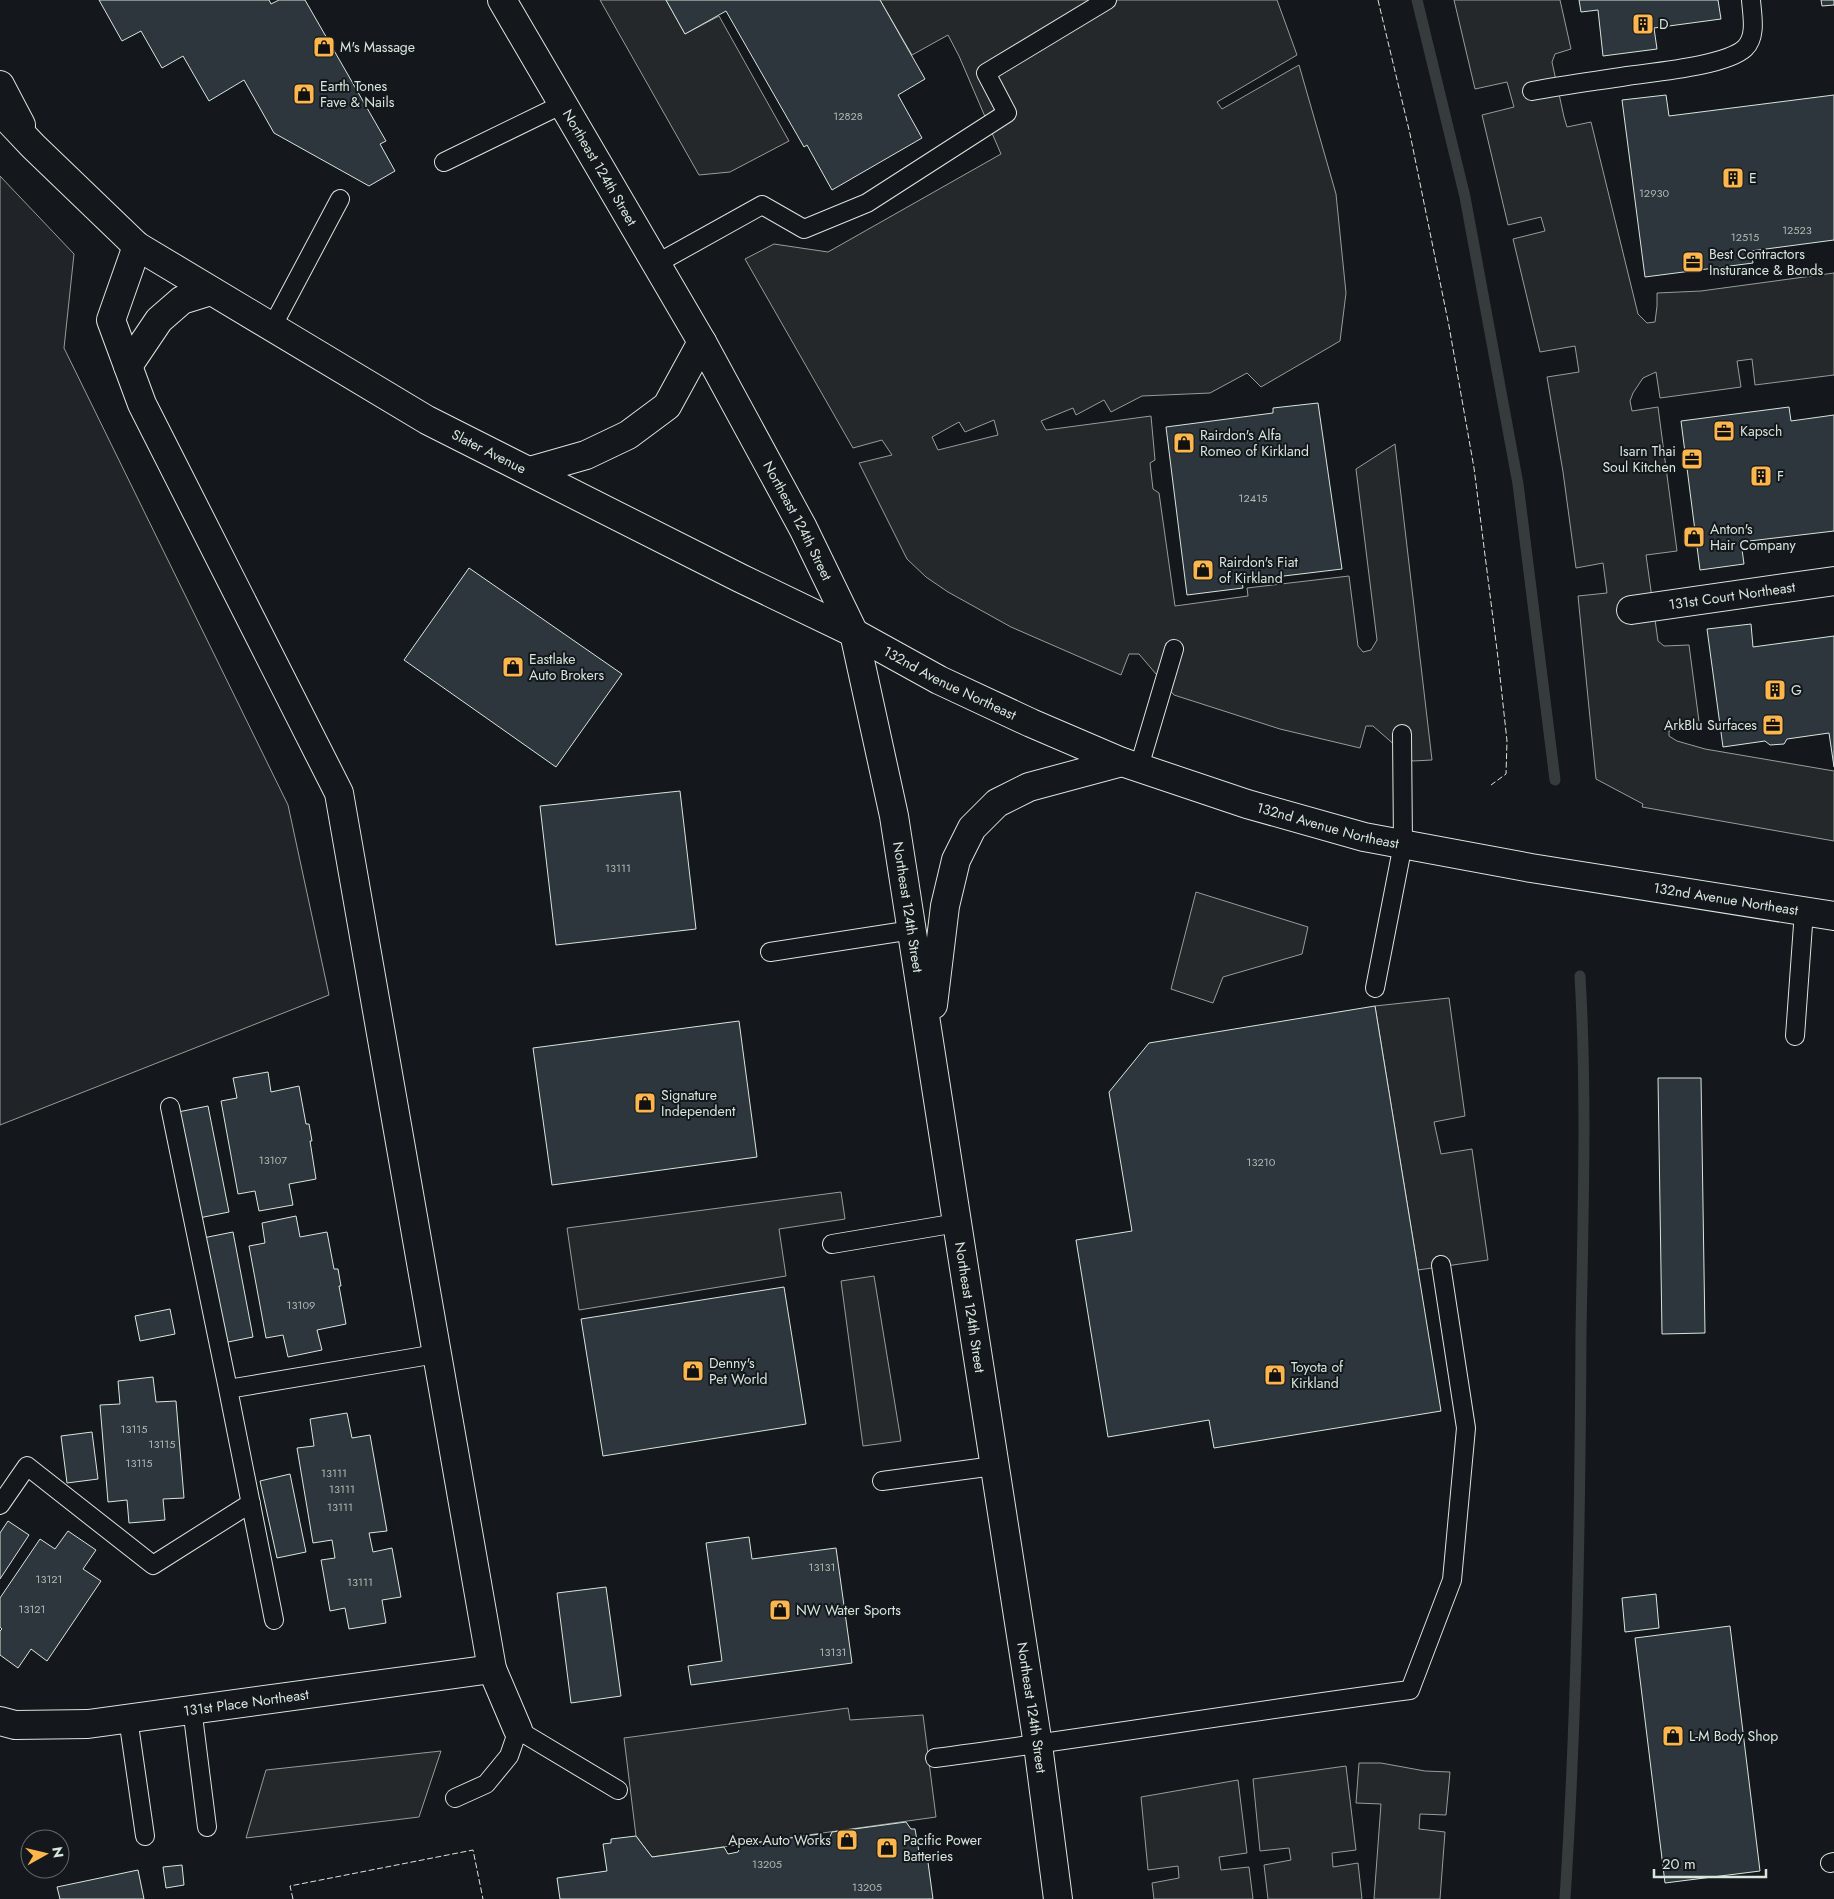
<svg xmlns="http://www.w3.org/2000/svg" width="1834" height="1899" font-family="Jost,sans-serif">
<rect width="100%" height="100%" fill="#14181c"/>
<path fill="#202428" stroke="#939e99" d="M0,176L74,254L64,348L288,805L329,995L0,1125Z"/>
<path fill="#24282b" stroke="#939e99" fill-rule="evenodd" d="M600,0H666L685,34L719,16L789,141L730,172L699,175Z
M880,0H1277L1297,55L1217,102L1222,109L1299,65L1336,194L1346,293L1340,341L1261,387L1247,373L1210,393L1142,396L1111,412L1104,400L1076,415L1073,408L1041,421L1046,430L1151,416L1155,460L1150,463L1153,489L1159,493L1175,606L1248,596L1247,588L1349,576L1358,646L1363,652L1371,650L1377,640L1356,469L1395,444L1432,760L1413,761L1373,726H1366L1360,748L1280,729L1174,695L1139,654H1129L1121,675L1011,627L948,592L926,577L907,559L859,463L892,455L882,440L853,448L745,259L774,244L828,252L1001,154L959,56L948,35L912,55ZM994,420L998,435L938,450L932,437L959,422L965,432Z
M1454,0H1560L1571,49L1555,54L1552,62L1564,117L1567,127L1591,122L1638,314L1647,323L1655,322L1657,306V293L1701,291L1834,273V375L1755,385L1752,359L1737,361L1741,387L1660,398L1656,372L1643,378L1633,393L1630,401L1632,411L1658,407L1677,551L1646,555L1658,641L1664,646L1689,645L1700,729L1669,731V736L1677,741L1705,749L1834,771V841L1642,807L1643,804L1596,779L1578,596L1607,593L1603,563L1576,568L1563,472L1547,377L1579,372L1575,346L1540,352L1513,239L1545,231L1541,217L1508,225L1482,115L1514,107L1507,82L1475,89Z
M1196,892L1308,927L1302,954L1223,977L1213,1003L1171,989Z
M1449,998L1465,1116L1434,1122L1441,1154L1472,1149L1488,1260L1418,1270L1375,1006Z
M841,1192L845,1219L779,1229L786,1276L579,1310L567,1228Z
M874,1276L901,1441L863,1446L841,1281Z
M848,1708L850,1720L923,1715L936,1817L652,1857L636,1836L624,1738Z
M441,1751L419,1817L246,1838L266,1770Z
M1359,1763H1381L1425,1771L1450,1772L1446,1815L1420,1814L1419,1829L1445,1832L1440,1899H1374L1381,1804L1356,1803Z
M1346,1766L1356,1850L1332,1853L1333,1867L1358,1863L1362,1899H1268L1264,1865L1291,1860L1289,1848L1260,1851L1253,1779Z
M1238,1780L1247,1853L1219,1857L1221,1870L1249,1867L1253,1899H1154L1152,1883L1179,1878L1178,1866L1148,1870L1141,1797Z"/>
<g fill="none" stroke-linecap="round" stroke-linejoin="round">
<path stroke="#363b3e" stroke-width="11" d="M1417,0L1465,197L1518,484L1555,780
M1565,1899C1577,1711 1580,1522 1581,1333C1583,1214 1587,1095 1580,976"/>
</g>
<path fill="#2c363c" stroke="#d8e6dc" d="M99,0H269L271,4L279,0H305L386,141L380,144L395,171L369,186L274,133L244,80L209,101L183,56L162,68L141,31L122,41Z
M666,0H880L925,79L898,95L922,138L832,190L807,145L804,147L726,11L685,34Z
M1579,0H1718L1721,19L1654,28L1657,49L1603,56L1598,10L1581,12Z
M1821,0H1834V5L1822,6Z
M1666,95L1669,116L1834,95V240L1751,251L1753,263L1645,277L1622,100Z
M1318,403L1342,569L1242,581L1243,588L1187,595L1166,427L1273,413V408Z
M1789,407L1791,421L1834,415V531L1741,542L1744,564L1700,570L1681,421Z
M469,568L622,674L556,767L404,660Z
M1751,624L1753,647L1834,636V767L1829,733L1787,739L1784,744L1770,745L1765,741L1723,747L1707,629Z
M680,791L696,929L556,945L540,806Z
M1375,1006L1441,1411L1214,1448L1209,1420L1108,1437L1076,1240L1132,1231L1109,1092L1149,1043Z
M739,1021L757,1157L552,1185L533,1048Z
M268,1072L271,1092L299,1086L306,1124H309L312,1141H310L316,1179L289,1184L293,1205L259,1211L255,1191L238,1194L221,1101L237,1098L233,1078Z
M1658,1078H1701L1705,1333L1662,1334Z
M208,1106L229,1212L199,1218L178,1112Z
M296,1216L300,1237L327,1232L334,1269H338L341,1286H339L346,1324L317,1330L322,1350L288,1357L283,1335L266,1338L249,1246L265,1243L262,1223Z
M233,1232L253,1337L223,1343L203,1238Z
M784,1287L806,1424L603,1456L581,1319Z
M170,1309L175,1334L140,1341L135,1316Z
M153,1377L156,1402L176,1401L184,1498L163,1499L165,1520L129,1523L127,1500L108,1502L100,1405L120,1404L118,1381Z
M347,1413L352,1438L370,1435L387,1531L369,1533L373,1552L392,1548L401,1597L382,1600L386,1623L349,1629L345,1608L330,1611L321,1560L335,1558L332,1540L313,1543L297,1448L314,1446L310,1419Z
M92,1432L98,1479L67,1483L61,1436Z
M290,1474L306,1552L277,1558L260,1481Z
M8,1521L29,1535L0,1579V1533Z
M68,1531L96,1550L83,1569L101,1581L47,1661L31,1649L18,1668L0,1655V1631L2,1629L0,1627V1598L40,1539L55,1549Z
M749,1537L752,1559L836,1548L852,1663L691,1685L688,1666L722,1661L706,1543Z
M606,1587L621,1696L571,1703L557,1593Z
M1656,1594L1659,1628L1625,1632L1622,1598Z
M1730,1626L1760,1871L1665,1883L1635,1638Z
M906,1822L911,1829H915L919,1852L927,1855L933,1899H560L557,1878L607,1871L603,1844L611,1843V1839L636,1836L652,1857L724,1847L728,1854L738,1852L741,1845L819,1834L824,1841H828L832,1832Z
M182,1865L184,1885L166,1888L163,1867Z
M138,1870L144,1899H60L57,1887Z"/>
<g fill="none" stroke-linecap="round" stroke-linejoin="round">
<g stroke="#d8e6dc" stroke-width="20">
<path id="lane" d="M1532,91C1563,85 1595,81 1627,76C1654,72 1726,66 1745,48C1757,36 1752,15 1751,0
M444,162L563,104
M656,264L762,205L804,229L867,203L1007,113L986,73L1107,0
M272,327L340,199
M1139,767L1174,649
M770,952L912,930
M1375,988L1403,844L1402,734
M1795,1036L1804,911
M170,1107L228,1389
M832,1244L957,1223
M882,1481L994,1466
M0,1505L27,1466L153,1565L251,1503
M274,1620L228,1389L436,1354
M192,1708L207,1827
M128,1718L145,1836
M935,1758C1094,1737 1251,1711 1410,1690L1452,1580L1466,1428L1441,1265
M455,1798L486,1784L509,1756L518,1730L618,1790
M1830,1863L1834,1862"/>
</g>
<g stroke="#d8e6dc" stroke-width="30">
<g id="street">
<path d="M137,246L111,320L142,404L339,793L492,1669L518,1730"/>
<path id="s1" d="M1631,610L1834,581"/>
<path id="s2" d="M0,1721L15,1725L88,1724L492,1669"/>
</g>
</g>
<g stroke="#d8e6dc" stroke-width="30">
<g id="secondary">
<path id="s3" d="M502,0L702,342L803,528L854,633L894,816L1038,1745L1058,1899"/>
<path d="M0,85L21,125"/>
<path id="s4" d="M0,111L33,146L137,246L427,420L740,578L854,633L939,680L1031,723L1122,762L1247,804L1364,837L1531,868L1834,916"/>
<path d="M128,366L159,320L182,300L211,291"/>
<path d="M530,471L586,455L628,435L667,406L702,342"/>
<path d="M933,1005L945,906L956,860L972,828L997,803L1029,787L1122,762"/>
</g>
</g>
<use href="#lane" stroke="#14181c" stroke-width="18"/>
<use href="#street" stroke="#14181c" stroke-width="28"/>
<use href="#secondary" stroke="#14181c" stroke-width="28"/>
<path stroke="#d8e6dc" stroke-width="1" stroke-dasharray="6 2.5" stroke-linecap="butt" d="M1378,0L1410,134L1449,326L1474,468L1498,658L1507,741L1506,774L1491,785
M293,1899L290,1886L473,1850L483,1899"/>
</g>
<defs>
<g id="building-square" transform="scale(1.125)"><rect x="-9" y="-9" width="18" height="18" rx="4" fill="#ffb74d" stroke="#14181c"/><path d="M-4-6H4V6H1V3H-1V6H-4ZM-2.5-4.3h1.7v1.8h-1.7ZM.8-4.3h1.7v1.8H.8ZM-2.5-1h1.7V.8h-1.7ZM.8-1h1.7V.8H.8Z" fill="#111"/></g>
<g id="shop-square" transform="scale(1.125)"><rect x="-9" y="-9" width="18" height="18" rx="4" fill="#ffb74d" stroke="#14181c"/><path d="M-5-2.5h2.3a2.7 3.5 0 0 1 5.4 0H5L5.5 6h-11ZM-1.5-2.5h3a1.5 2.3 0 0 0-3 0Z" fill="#111"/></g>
<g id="office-square" transform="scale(1.125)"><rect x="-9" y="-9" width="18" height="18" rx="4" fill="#ffb74d" stroke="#14181c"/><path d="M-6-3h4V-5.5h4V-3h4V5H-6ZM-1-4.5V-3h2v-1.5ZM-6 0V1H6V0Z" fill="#111"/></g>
</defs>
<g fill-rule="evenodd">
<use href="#building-square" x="1643" y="24"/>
<use href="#shop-square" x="324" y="47"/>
<use href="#shop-square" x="304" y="94"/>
<use href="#building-square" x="1733" y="178"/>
<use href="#office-square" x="1693" y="262"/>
<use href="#office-square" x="1724" y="431"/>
<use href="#shop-square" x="1184" y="443"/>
<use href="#office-square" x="1692" y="459"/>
<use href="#building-square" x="1761" y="476"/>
<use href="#shop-square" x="1694" y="537"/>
<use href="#shop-square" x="1203" y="570"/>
<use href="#shop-square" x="513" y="667"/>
<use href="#building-square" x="1775" y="690"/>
<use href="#office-square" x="1773" y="725"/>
<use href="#shop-square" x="645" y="1103"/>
<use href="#shop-square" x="693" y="1371"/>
<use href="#shop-square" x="1275" y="1375"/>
<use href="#shop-square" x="780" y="1610"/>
<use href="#shop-square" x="1673" y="1736"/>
<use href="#shop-square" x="847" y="1840"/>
<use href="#shop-square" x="887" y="1848"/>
</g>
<g text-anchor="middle" stroke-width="4" stroke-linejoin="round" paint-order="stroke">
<g font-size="11" fill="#adbab4">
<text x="848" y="120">12828</text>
<text x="1654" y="197">12930</text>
<text x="1797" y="234">12523</text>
<text x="1745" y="241">12515</text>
<text x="1253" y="502">12415</text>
<text x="618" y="872">13111</text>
<text x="273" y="1164">13107</text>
<text x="1261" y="1166">13210</text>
<text x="301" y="1309">13109</text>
<text x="134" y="1433">13115</text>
<text x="162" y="1448">13115</text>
<text x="139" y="1467">13115</text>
<text x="334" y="1477">13111</text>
<text x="342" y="1493">13111</text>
<text x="340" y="1511">13111</text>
<text x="822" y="1571">13131</text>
<text x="49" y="1583">13121</text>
<text x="360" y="1586">13111</text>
<text x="32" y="1613">13121</text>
<text x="833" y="1656">13131</text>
<text x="767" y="1868">13205</text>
<text x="867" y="1891">13205</text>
</g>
<g font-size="14" fill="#d8e6dc" stroke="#14181c" text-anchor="start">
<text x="1659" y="29">D</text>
<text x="340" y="52">M's Massage</text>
<text x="320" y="91">Earth Tones<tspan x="320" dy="16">Fave &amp; Nails</tspan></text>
<text x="1749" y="183">E</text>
<text x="1709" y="259">Best Contractors<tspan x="1709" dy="16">Insturance &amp; Bonds</tspan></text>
<text x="1740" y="436">Kapsch</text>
<text x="1200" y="440">Rairdon's Alfa<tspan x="1200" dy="16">Romeo of Kirkland</tspan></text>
<text x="1676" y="456" text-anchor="end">Isarn Thai<tspan x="1676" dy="16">Soul Kitchen</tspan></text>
<text x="1777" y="481">F</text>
<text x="1710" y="534">Anton's<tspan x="1710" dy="16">Hair Company</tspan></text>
<text x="1219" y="567">Rairdon's Fiat<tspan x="1219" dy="16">of Kirkland</tspan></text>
<text x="529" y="664">Eastlake<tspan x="529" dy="16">Auto Brokers</tspan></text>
<text x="1791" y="695">G</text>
<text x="1757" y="730" text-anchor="end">ArkBlu Surfaces</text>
<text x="661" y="1100">Signature<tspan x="661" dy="16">Independent</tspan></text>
<text x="709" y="1368">Denny's<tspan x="709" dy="16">Pet World</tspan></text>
<text x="1291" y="1372">Toyota of<tspan x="1291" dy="16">Kirkland</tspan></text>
<text x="796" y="1615">NW Water Sports</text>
<text x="1689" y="1741">L-M Body Shop</text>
<text x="831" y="1845" text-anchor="end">Apex Auto Works</text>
<text x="903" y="1845">Pacific Power<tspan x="903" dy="16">Batteries</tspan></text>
</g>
<g font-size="14" fill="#d8e6dc" stroke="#14181c">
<text dy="5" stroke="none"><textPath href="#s3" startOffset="194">Northeast 124th Street</textPath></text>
<text dy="5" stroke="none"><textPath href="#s4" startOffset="600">Slater Avenue</textPath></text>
<text dy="5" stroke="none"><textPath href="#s3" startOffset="599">Northeast 124th Street</textPath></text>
<text dy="5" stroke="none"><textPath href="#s1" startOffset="102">131st Court Northeast</textPath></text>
<text dy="5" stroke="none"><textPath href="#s4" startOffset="1116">132nd Avenue Northeast</textPath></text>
<text dy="5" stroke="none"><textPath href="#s4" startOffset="1521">132nd Avenue Northeast</textPath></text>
<text dy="5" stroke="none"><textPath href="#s4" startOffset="1926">132nd Avenue Northeast</textPath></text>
<text dy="5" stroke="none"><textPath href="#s3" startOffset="1004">Northeast 124th Street</textPath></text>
<text dy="5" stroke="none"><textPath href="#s3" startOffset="1409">Northeast 124th Street</textPath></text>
<text dy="5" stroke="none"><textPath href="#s2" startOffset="248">131st Place Northeast</textPath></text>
<text dy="5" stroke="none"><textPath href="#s3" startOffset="1814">Northeast 124th Street</textPath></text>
</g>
</g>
<g transform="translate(45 1854) rotate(82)"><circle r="24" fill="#14181c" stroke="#626a69"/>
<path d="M0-4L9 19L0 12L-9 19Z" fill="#ffb74d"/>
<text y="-8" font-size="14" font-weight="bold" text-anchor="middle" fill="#d8e6dc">N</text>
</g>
<path d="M1654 1869v8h112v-8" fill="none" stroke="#d8e6dc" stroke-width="2.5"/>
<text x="1662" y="1869" font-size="15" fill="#d8e6dc" stroke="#14181c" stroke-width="4" paint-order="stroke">20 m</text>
</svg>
